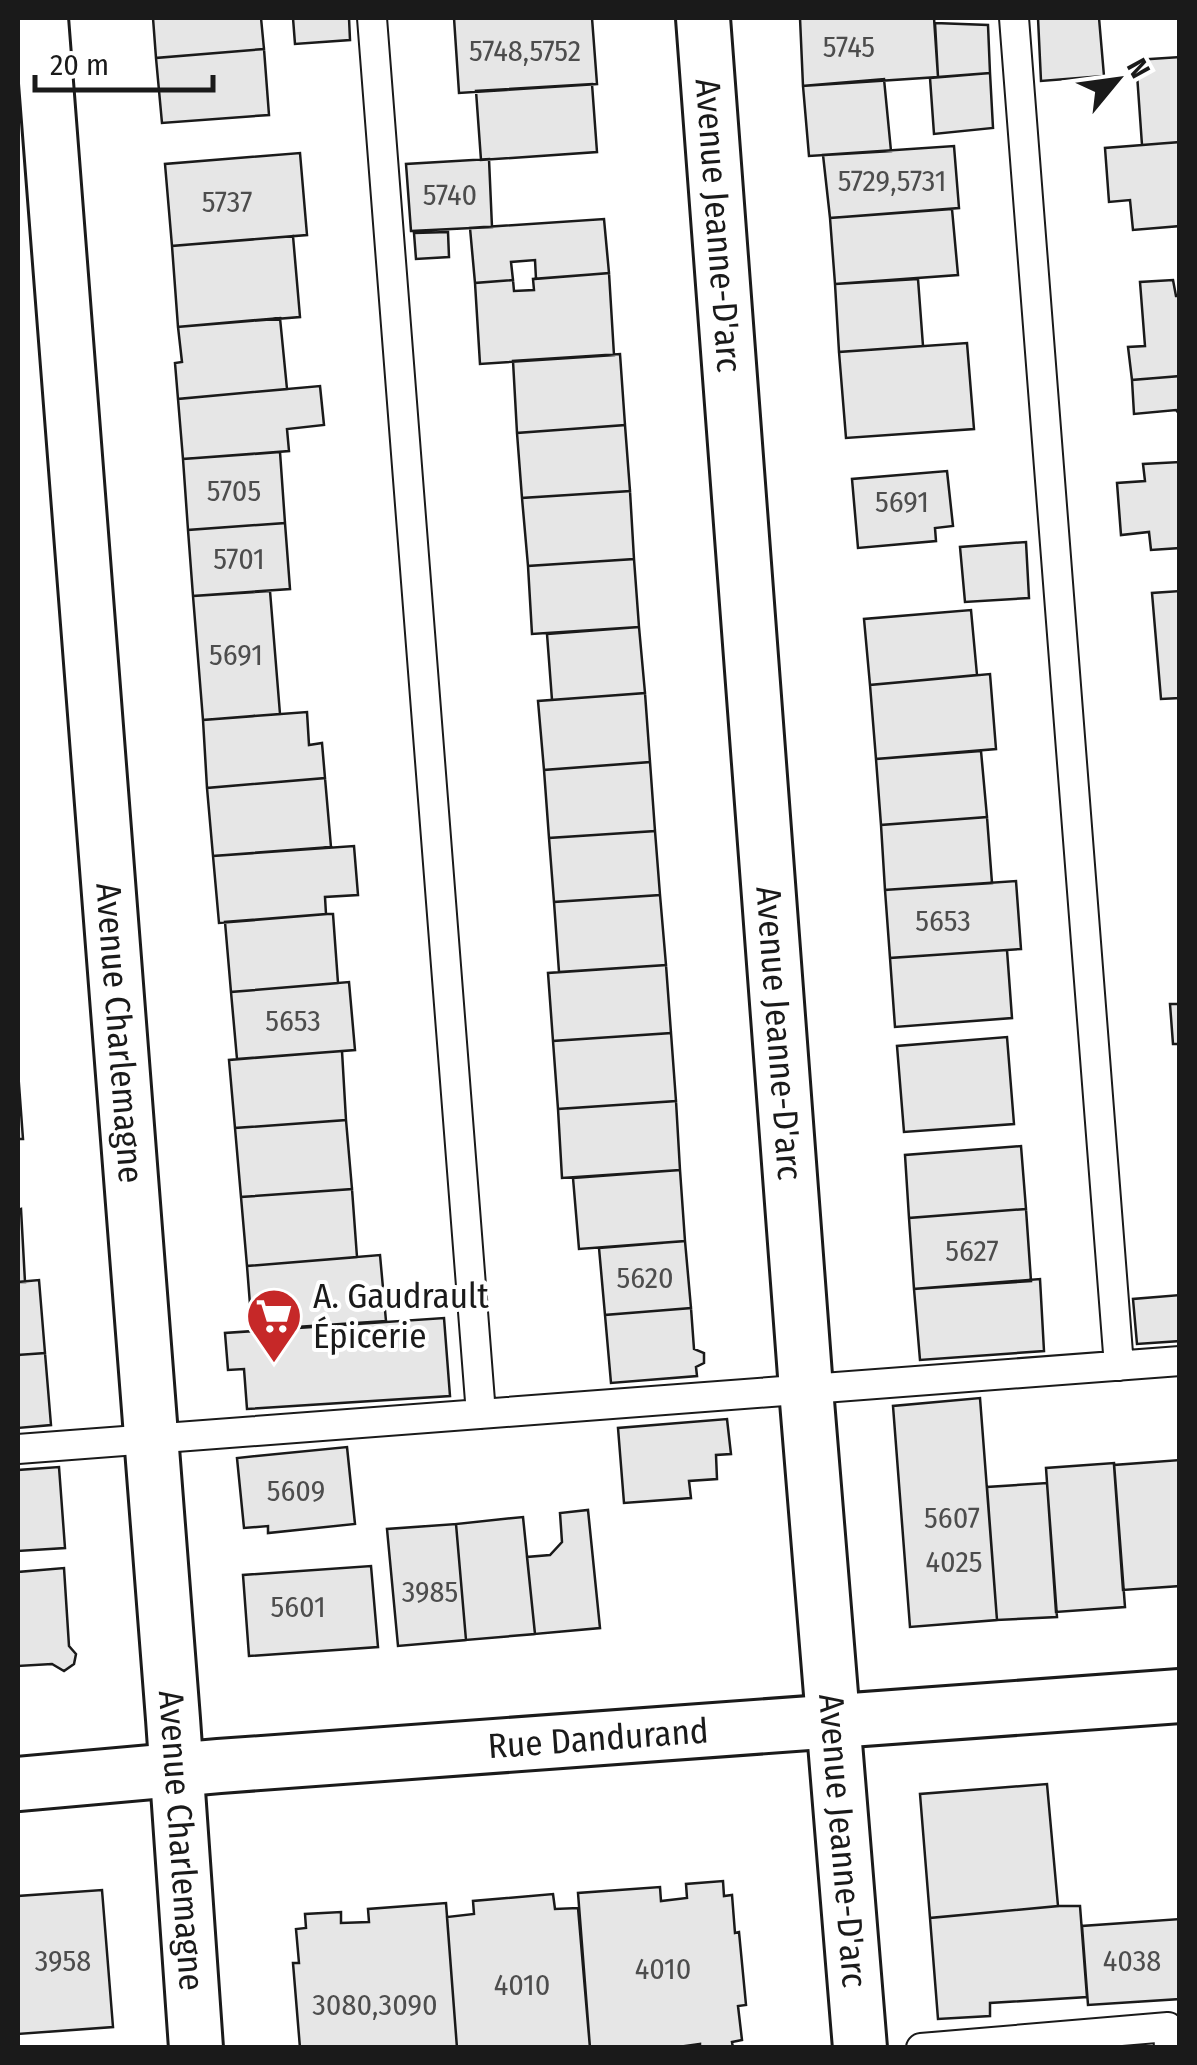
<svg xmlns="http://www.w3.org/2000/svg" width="1197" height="2065" font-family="'Fira Sans Condensed',sans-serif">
<rect width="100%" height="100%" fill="#fff"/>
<path fill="#e6e6e6" stroke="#1a1a1a" stroke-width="2.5" d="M153,18H261L264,49L156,58Z
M293,18H349L350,40L295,44Z
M454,18H592L597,84L459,93Z
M800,18H934L938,77L803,86Z
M1038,18H1099L1104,76L1041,81Z
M935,23L988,25L990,73L938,77Z
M264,49L269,115L162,123L156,58Z
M1180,57V142L1142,145L1136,60Z
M990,73L993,128L934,134L930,78Z
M884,79L891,151L809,156L803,86Z
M592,84L597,152L481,160L476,91Z
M1180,142V226L1133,230L1130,200L1109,202L1105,148Z
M954,146L959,208L830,218L823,155Z
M300,153L307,235L172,246L165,164Z
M489,159L492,227L411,231L406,164Z
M952,209L958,275L835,284L830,218Z
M604,219L609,273L536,279L535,260L511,262L513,280L475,283L470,228Z
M448,232L449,257L416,259L414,233Z
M293,236L300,317L178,327L172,246Z
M609,273L614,355L480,364L475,283L513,280L514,291L534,290L533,279Z
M918,279L923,346L839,352L835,284Z
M1173,280L1176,296H1180V376L1132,380L1128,347L1145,346L1140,282Z
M280,318L287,389L178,399L175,363L182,362L178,327Z
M967,343L974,429L846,438L839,352Z
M620,354L625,425L517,433L513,361Z
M1180,376V415L1176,410L1134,414L1132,380Z
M320,386L324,425L287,429L289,451L183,459L178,399Z
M625,425L630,491L522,498L517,433Z
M280,452L285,523L188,530L183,459Z
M1180,462V548L1151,550L1149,532L1121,535L1117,483L1145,481L1143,464Z
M947,471L953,526L935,528L936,541L858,548L852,479Z
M630,491L634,559L528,566L522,498Z
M285,523L290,589L193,596L188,530Z
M1026,542L1029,598L965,602L960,547Z
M634,559L639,627L532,634L528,566Z
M270,591L280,714L203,720L193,596Z
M1180,591V698L1161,699L1152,593Z
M971,610L977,675L870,685L864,619Z
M639,627L645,693L552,700L547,634Z
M990,674L996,749L876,759L870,685Z
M645,693L650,762L544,770L538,701Z
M307,712L309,745L322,743L325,778L207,788L203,720Z
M981,751L987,817L881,825L876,759Z
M650,762L655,831L549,838L544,770Z
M325,778L331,847L213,856L207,788Z
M987,817L992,883L885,890L881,825Z
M655,831L660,895L554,902L549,838Z
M354,846L358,895L325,897L326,914L219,923L213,856Z
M1016,881L1021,949L890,958L885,890Z
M660,895L666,965L559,972L554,902Z
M326,914H333L338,983L231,992L225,922Z
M1007,950L1012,1018L895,1027L890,958Z
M666,965L671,1033L553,1041L548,973Z
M349,982L355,1050L237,1059L231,992Z
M1170,1004H1180V1044H1173Z
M671,1033L676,1101L558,1109L553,1041Z
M1007,1037L1014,1124L904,1132L897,1046Z
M342,1051L346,1120L235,1128L229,1060Z
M18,1071L23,1139H18Z
M676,1101L680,1170L562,1178L558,1109Z
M346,1120L352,1189L241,1197L235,1128Z
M1021,1146L1026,1209L909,1218L905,1155Z
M680,1170L685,1241L579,1249L573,1178Z
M352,1189L357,1257L247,1266L241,1197Z
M21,1209L25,1282H18V1210Z
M1026,1209L1031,1281L914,1289L909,1218Z
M685,1241L691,1308L605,1315L599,1248Z
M380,1255L386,1321L252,1330L247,1266Z
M1040,1279L1044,1351L920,1360L914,1289Z
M39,1280L45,1353L18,1355V1282Z
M1180,1295V1341L1137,1344L1133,1299Z
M691,1308L694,1349L704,1353V1363L696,1367L697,1376L611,1383L605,1315Z
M444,1318L450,1396L247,1409L244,1369L228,1370L225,1333Z
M45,1353L51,1425L18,1428V1355Z
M980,1398L997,1620L910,1627L893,1406Z
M727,1419L731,1454L716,1455L717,1479L689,1481L691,1498L624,1503L618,1428Z
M347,1447L355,1524L268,1533V1526L244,1528L237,1458Z
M1180,1460V1586L1123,1590L1114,1465Z
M1114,1463L1125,1607L1056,1612L1046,1468Z
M59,1467L65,1548L18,1551V1470Z
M1047,1483L1057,1617L997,1620L987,1487Z
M588,1510L600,1628L535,1634L527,1557L550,1555L562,1542L560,1513Z
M523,1517L535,1634L466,1640L456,1524Z
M456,1524L466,1640L398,1646L387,1529Z
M371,1566L378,1647L249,1656L243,1575Z
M64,1568L69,1646L76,1654L74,1664L64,1671L52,1664L18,1666V1572Z
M1047,1784L1058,1906L930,1918L920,1794Z
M723,1881L724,1896L732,1895L735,1933L739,1932L746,2005L738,2006L742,2040L732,2042L733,2048H700V2044L671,2048H590L578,1893L660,1887L661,1901L687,1898L686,1884Z
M102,1890L113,2027L18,2034V1896Z
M553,1894L555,1909L578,1908L590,2048H457L447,1917L474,1914L473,1901Z
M446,1903L457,2048H300L293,1963H299L296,1929L306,1928L305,1914L341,1912V1923L369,1922L368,1909Z
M1058,1906H1080L1087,1997L990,2003V2016L938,2019L930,1918Z
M1180,1919V1999L1088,2005L1082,1926Z"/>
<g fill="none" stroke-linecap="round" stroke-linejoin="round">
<g stroke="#1a1a1a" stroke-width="32">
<path id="lane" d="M372,18L481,1414
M1014,18L1119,1366
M18,1449L1180,1361
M921,2048L1168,2027L1169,2048"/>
</g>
<g stroke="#1a1a1a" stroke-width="58">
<g id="street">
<path id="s1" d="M41,18L173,1719L196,2048"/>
<path id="s2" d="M703,18L806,1389L860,2048"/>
<path id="s3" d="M18,1784L219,1766L1180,1696"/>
</g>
</g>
<use href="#lane" stroke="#fff" stroke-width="28"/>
<use href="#street" stroke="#fff" stroke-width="52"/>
</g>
<defs>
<g id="supermarket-pin" transform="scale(2.875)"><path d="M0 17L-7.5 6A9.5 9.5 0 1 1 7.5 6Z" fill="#c62828" stroke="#fff"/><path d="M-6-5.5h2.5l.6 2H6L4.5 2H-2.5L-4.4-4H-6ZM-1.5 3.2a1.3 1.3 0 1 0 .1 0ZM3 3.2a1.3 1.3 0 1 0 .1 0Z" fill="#fff"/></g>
</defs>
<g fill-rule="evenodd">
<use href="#supermarket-pin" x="274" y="1316"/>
</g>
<g text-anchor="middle" stroke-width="8" stroke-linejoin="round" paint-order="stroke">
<g font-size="30" fill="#4d4d4d">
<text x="849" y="57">5745</text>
<text x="525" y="61">5748,5752</text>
<text x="892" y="191">5729,5731</text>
<text x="450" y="205">5740</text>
<text x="227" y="212">5737</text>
<text x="234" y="501">5705</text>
<text x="902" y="512">5691</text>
<text x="239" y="569">5701</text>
<text x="236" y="665">5691</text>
<text x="943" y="931">5653</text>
<text x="293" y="1031">5653</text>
<text x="972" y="1261">5627</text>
<text x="645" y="1288">5620</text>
<text x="296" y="1501">5609</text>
<text x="952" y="1528">5607</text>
<text x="954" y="1572">4025</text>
<text x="430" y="1602">3985</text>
<text x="298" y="1617">5601</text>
<text x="63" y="1971">3958</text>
<text x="1132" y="1971">4038</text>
<text x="663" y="1979">4010</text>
<text x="522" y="1995">4010</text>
<text x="375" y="2015">3080,3090</text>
</g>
<g font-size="35" fill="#1a1a1a" stroke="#fff">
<text dy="12" stroke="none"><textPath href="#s2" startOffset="208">Avenue Jeanne-D'arc</textPath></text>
<text dy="12" stroke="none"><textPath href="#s1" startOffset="1018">Avenue Charlemagne</textPath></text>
<text dy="12" stroke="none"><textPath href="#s2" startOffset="1018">Avenue Jeanne-D'arc</textPath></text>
<text dy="12" stroke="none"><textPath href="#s3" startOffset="582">Rue Dandurand</textPath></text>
<text dy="12" stroke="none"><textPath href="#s1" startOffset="1828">Avenue Charlemagne</textPath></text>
<text dy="12" stroke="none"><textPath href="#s2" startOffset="1828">Avenue Jeanne-D'arc</textPath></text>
</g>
<g font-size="35" fill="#1a1a1a" stroke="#fff" text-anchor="start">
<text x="313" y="1308">A. Gaudrault<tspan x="313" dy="40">Épicerie</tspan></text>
</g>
</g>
<rect width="1197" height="2065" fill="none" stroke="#1a1a1a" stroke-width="40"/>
<g transform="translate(1117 80) rotate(61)" stroke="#ffffff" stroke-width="8" paint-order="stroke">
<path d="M0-8L18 38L0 25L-18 38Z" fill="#1a1a1a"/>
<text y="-15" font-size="28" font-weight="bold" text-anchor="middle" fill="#1a1a1a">N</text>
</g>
<path d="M35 75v15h178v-15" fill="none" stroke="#1a1a1a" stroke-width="5"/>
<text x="50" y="75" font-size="30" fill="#1a1a1a" stroke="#ffffff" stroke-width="8" paint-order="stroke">20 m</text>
</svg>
